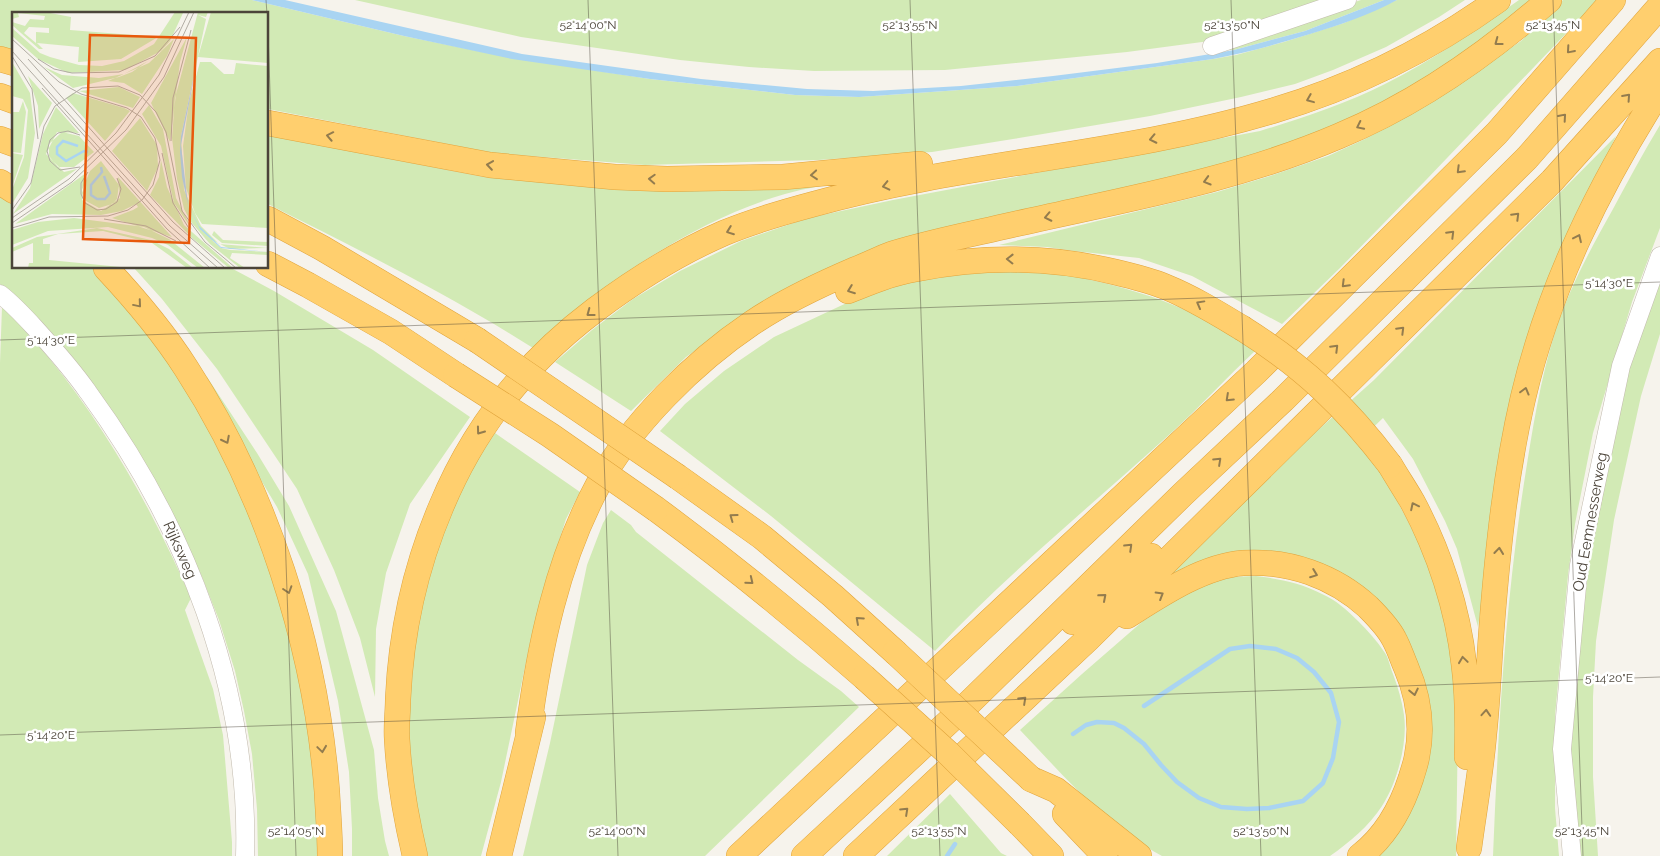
<svg xmlns="http://www.w3.org/2000/svg" width="1660" height="856" font-family="Raleway,sans-serif">
<rect width="100%" height="100%" fill="#f6f3ec"/>
<path fill="#d2eab5" d="M0,0H252L404,36L502,56L650,79L795,95L859,97L1017,86L1213,59L1236,55L1284,42L1344,23L1397,0H1465L1439,17L1386,47L1333,70L1295,84L1241,97L1150,116L1013,139L932,152L818,160L645,165L493,153L268,109V14H14V53L0,50Z
M355,0H1320L1243,29L1229,26L1226,30L1227,34L1217,40L1127,52L945,70L814,71L749,67L680,60L521,37Z
M1361,0H1384L1305,31L1234,50L1216,48Z
M1519,0H1532L1432,81L1344,128L769,300L686,357L631,411L555,362L592,330L633,299L680,271L741,241L808,218L893,200L1260,131C1303,118 1345,104 1385,84C1433,60 1476,30 1519,0Z
M1563,0H1598L1426,180L1340,268L1282,324L1192,276L1139,258L1074,251L1047,247L999,245L1217,192L1270,176L1328,156L1365,139L1409,115L1449,90L1521,41Z
M1660,125V228L1632,302L1593,433L1575,524L1568,575L1555,716V808L1559,856H1493C1498,731 1505,607 1524,483C1532,432 1540,379 1556,329C1570,287 1591,248 1613,209C1628,181 1643,153 1660,125Z
M268,135L484,177L558,182L852,181C829,184 807,188 785,194C719,213 658,249 603,289C578,307 554,326 533,348C448,294 357,249 268,204Z
M1616,136L1546,291L1483,593L1478,627L1457,549L1445,521L1413,459L1383,418L1358,442L1383,474L1421,546L1448,626L1458,722L1456,856H1371L1420,781L1402,630L1287,558L1153,588C1222,514 1299,447 1374,380Z
M0,196L14,202V268H97L147,323L233,464L301,662L326,856H258L257,809L252,754L244,711L235,671L219,620L202,577L181,532L20,303L0,284Z
M1023,266C1086,278 1149,290 1206,320C1223,329 1239,341 1255,351C1226,378 1200,407 1170,434C1092,505 1008,573 935,651L771,516L660,431L685,404L724,371L774,337L853,300L877,286Z
M134,268H231L274,291L373,350L470,417L410,504L386,573L376,629L375,697L360,638L334,570L297,489L217,369L162,299Z
M1660,270V334L1641,396L1625,469L1614,520L1596,641L1593,697V777L1598,856H1575L1568,745L1591,525L1612,419Z
M2,307C20,321 35,341 49,358C108,430 154,513 191,598L185,610L213,689L223,735L232,842V856H0V363Z
M207,377L257,453L289,506L336,611L374,750L378,798L385,841L389,856H352V829L349,772L338,701L308,574L277,507L201,380Z
M495,433L580,492L566,519L545,585L530,643L501,782L481,856H426L420,838L407,735L417,612L439,538L474,465Z
M611,510L631,525L636,532L798,660L841,691L859,707L705,856H523L550,743L587,565L603,523Z
M1256,576C1279,579 1301,583 1322,594C1336,600 1347,610 1358,621C1368,631 1377,641 1385,653C1389,659 1390,667 1393,674C1398,687 1402,701 1404,715C1408,742 1397,783 1382,806C1369,826 1350,842 1330,856H1162C1106,826 1064,776 1020,730L1082,674L1143,621L1208,580L1229,577Z
M950,794L1001,853L1007,856H887Z"/>
<path fill="#a9d4f2" d="M252,0H285L522,54L701,79L807,89L873,91L961,86L1053,76L1157,63L1234,50L1305,31L1384,0H1397C1369,15 1340,25 1310,34C1278,44 1246,53 1213,59L1017,86L859,97L795,95L650,79L512,59L404,36Z"/>
<g fill="none" stroke-linecap="round" stroke-linejoin="round">
<path stroke="#a9d4f2" stroke-width="4.5" d="M1073,734L1086,725L1097,722L1114,723L1124,728L1144,744L1161,765L1177,782L1199,798L1221,807L1247,809L1269,808L1303,801L1323,783L1333,758L1339,722L1331,693L1314,672L1297,658L1276,649L1250,646L1230,649L1144,706
M947,856L955,844"/>
<g stroke="#c2bbae" stroke-width="19">
<path id="minor" d="M1212,46L1347,0
M0,294C13,304 24,316 35,328C54,349 72,369 88,392C186,526 250,689 245,856
M1572,856L1562,749L1579,565L1621,366L1660,256"/>
</g>
<g stroke="#e0a43c" stroke-width="26">
<path id="highway" d="M0,59L14,63
M0,96L14,101
M268,123L490,165L615,177L667,179L783,177L920,164
M0,139L14,144
M0,182L14,191
M268,219L322,248L477,340
M268,264L308,285L391,332L456,375
M106,268C135,299 163,332 186,368C266,491 316,646 327,792C328,813 330,834 330,856
M848,291C870,282 892,273 916,269C982,256 1049,256 1115,272C1132,276 1149,280 1166,287C1193,298 1217,313 1242,328
M1390,465C1397,477 1405,489 1412,501C1439,551 1458,609 1464,665C1468,696 1468,726 1467,757
M678,477L762,537L833,596L895,652
M656,509C728,562 797,618 864,677
M1127,616C1160,595 1203,566 1243,563C1289,560 1334,576 1368,607C1377,616 1388,627 1394,639C1399,648 1402,658 1406,667C1418,695 1423,726 1417,756C1416,763 1413,771 1411,778C1401,809 1386,836 1360,856
M1073,622L1151,556
M528,733C539,648 557,561 598,485C631,424 694,362 752,323C783,302 819,285 854,270C867,265 879,259 892,254C930,242 972,234 1011,225C1121,200 1234,181 1339,136C1416,104 1486,55 1549,0
M1031,779L1056,790L1139,856
M1065,814L1105,856
M1020,824L1051,856
M1469,848C1474,810 1481,772 1484,734C1488,697 1489,660 1492,623C1498,547 1506,471 1523,398C1549,287 1599,186 1660,90
M415,856C406,818 399,778 397,739C396,726 398,712 398,699C401,633 415,568 441,507C474,427 526,362 595,310C635,280 678,253 724,233C753,221 784,212 814,204C964,162 1123,156 1272,111C1353,87 1430,49 1498,0
M499,856L533,717
M739,856L1256,372L1497,133L1613,0
M804,856L969,703L1183,494L1283,400L1527,158L1660,6
M856,856L1088,639L1552,181L1660,61"/>
</g>
<use href="#minor" stroke="#fff" stroke-width="18"/>
<use href="#highway" stroke="#ffcf6e" stroke-width="25"/>
<g stroke="#e0a43c" stroke-width="26" stroke-linecap="butt">
<path id="highway-bridge" d="M1242,328C1304,367 1346,407 1390,465
M477,340L678,477
M456,375L550,435L656,509
M895,652L1031,779
M864,677L948,753L1020,824"/>
</g>
<use href="#highway-bridge" stroke="#ffcf6e" stroke-width="25"/>
</g>
<defs><path id="oneway-chevron" d="M-2-3.5L2.5 0L-2 3.5" fill="none" stroke-width="1.6" stroke-linecap="round" stroke-linejoin="round" transform="scale(1.25)"/></defs>
<g stroke="#937c4e">
<use href="#oneway-chevron" transform="translate(1498 42) rotate(143)"/>
<use href="#oneway-chevron" transform="translate(1570 50) rotate(131)"/>
<use href="#oneway-chevron" transform="translate(1627 97) rotate(-48)"/>
<use href="#oneway-chevron" transform="translate(1310 99) rotate(158)"/>
<use href="#oneway-chevron" transform="translate(1563 117) rotate(-49)"/>
<use href="#oneway-chevron" transform="translate(1360 126) rotate(154)"/>
<use href="#oneway-chevron" transform="translate(330 136) rotate(-169)"/>
<use href="#oneway-chevron" transform="translate(1153 139) rotate(168)"/>
<use href="#oneway-chevron" transform="translate(490 165) rotate(-172)"/>
<use href="#oneway-chevron" transform="translate(1460 170) rotate(135)"/>
<use href="#oneway-chevron" transform="translate(814 175) rotate(175)"/>
<use href="#oneway-chevron" transform="translate(652 179) rotate(-177)"/>
<use href="#oneway-chevron" transform="translate(1207 181) rotate(164)"/>
<use href="#oneway-chevron" transform="translate(886 186) rotate(167)"/>
<use href="#oneway-chevron" transform="translate(1516 216) rotate(-45)"/>
<use href="#oneway-chevron" transform="translate(1048 217) rotate(168)"/>
<use href="#oneway-chevron" transform="translate(730 231) rotate(159)"/>
<use href="#oneway-chevron" transform="translate(1451 234) rotate(-45)"/>
<use href="#oneway-chevron" transform="translate(1578 238) rotate(-65)"/>
<use href="#oneway-chevron" transform="translate(1010 259) rotate(-179)"/>
<use href="#oneway-chevron" transform="translate(1345 284) rotate(135)"/>
<use href="#oneway-chevron" transform="translate(851 290) rotate(159)"/>
<use href="#oneway-chevron" transform="translate(138 304) rotate(50)"/>
<use href="#oneway-chevron" transform="translate(1200 304) rotate(-151)"/>
<use href="#oneway-chevron" transform="translate(590 313) rotate(143)"/>
<use href="#oneway-chevron" transform="translate(1401 330) rotate(-45)"/>
<use href="#oneway-chevron" transform="translate(1335 348) rotate(-45)"/>
<use href="#oneway-chevron" transform="translate(1525 391) rotate(-75)"/>
<use href="#oneway-chevron" transform="translate(1229 398) rotate(137)"/>
<use href="#oneway-chevron" transform="translate(480 431) rotate(126)"/>
<use href="#oneway-chevron" transform="translate(226 440) rotate(63)"/>
<use href="#oneway-chevron" transform="translate(1218 461) rotate(-43)"/>
<use href="#oneway-chevron" transform="translate(1414 506) rotate(-116)"/>
<use href="#oneway-chevron" transform="translate(733 517) rotate(-144)"/>
<use href="#oneway-chevron" transform="translate(1129 547) rotate(-44)"/>
<use href="#oneway-chevron" transform="translate(1499 551) rotate(-84)"/>
<use href="#oneway-chevron" transform="translate(1314 574) rotate(21)"/>
<use href="#oneway-chevron" transform="translate(750 581) rotate(39)"/>
<use href="#oneway-chevron" transform="translate(288 590) rotate(72)"/>
<use href="#oneway-chevron" transform="translate(1160 595) rotate(-31)"/>
<use href="#oneway-chevron" transform="translate(1103 597) rotate(-41)"/>
<use href="#oneway-chevron" transform="translate(859 620) rotate(-138)"/>
<use href="#oneway-chevron" transform="translate(1463 660) rotate(-98)"/>
<use href="#oneway-chevron" transform="translate(1414 692) rotate(78)"/>
<use href="#oneway-chevron" transform="translate(1023 700) rotate(-43)"/>
<use href="#oneway-chevron" transform="translate(1486 713) rotate(-86)"/>
<use href="#oneway-chevron" transform="translate(322 749) rotate(82)"/>
<use href="#oneway-chevron" transform="translate(905 811) rotate(-43)"/>
</g>
<path fill="none" stroke="#4b4439" stroke-width="1" stroke-opacity="0.45" d="M266,0L267,14M588,0L618,856M910,0L940,856M1231,0L1261,856M1553,0L1583,856M268,32L296,856M0,340L1660,282M0,735L1660,677"/>
<g text-anchor="middle" stroke-width="5" stroke-linejoin="round" paint-order="stroke">
<g font-size="15" fill="#4b4439" stroke="#fff">
<text transform="translate(1590 522) rotate(-80)" y="5">Oud Eemnesserweg</text>
<text transform="translate(180 550) rotate(66)" y="5">Rijksweg</text>
</g>
</g>
<g transform="translate(12 12)">
<rect width="256" height="256" fill="#f6f3ec"/>
<path d="M0,0H33L59,5L58,18L146,25L109,47L66,50L67,35L25,31L31,37H27L0,13V10L13,14L18,7L32,8L33,4L6,1L7,5L0,7ZM17,15L37,16V21L24,20V31L12,21ZM163,0L171,1L158,29L149,39L113,58L56,61L26,47L0,24V16L28,41L38,45L67,53L90,54L112,49L142,32ZM186,0H196L194,5L186,3L194,7L169,124L172,178L189,214L207,232L256,236L218,237L200,228L209,236L218,238L256,240V243L220,241L218,246L233,256H228L198,232L179,210L172,197L165,167L160,126L163,86ZM199,0H256V51L186,45ZM175,25L168,50L158,130L139,91ZM162,27L155,44L130,82L112,71L96,69L137,51ZM136,49L120,60L107,65L61,76L32,55L50,63L87,66L112,62ZM0,50L18,81L23,121L16,166L0,192V178L12,145L16,98L11,87L0,84ZM188,50H199L212,62H222L224,51L256,54V216L190,212L183,201L174,176L171,134L177,90ZM16,64L40,91L27,117L26,94ZM107,75L128,85L121,96L67,79ZM61,81L112,96L118,99L93,129L54,86ZM11,89L14,100L9,141L0,140V100H7ZM137,93L151,117L164,186L181,219L162,191L149,134L130,102ZM44,95L67,121L45,120L34,142L52,160L65,157L1,202L18,176L31,122ZM128,106L145,133L146,155L135,179L100,139ZM50,120L67,124L82,140L62,155H46L37,144V132ZM0,141L11,143L0,175ZM149,148L155,175L172,213L221,256H217L180,226L138,183L147,165ZM89,149L107,173L105,187L100,192L87,196L74,189L70,178L78,159ZM74,161L70,188L89,199L108,186L106,165L160,225L100,206L121,198L126,195L124,192L110,199L89,203L40,202L3,212ZM62,206L132,215L157,227L193,256H186L156,233L140,226L96,215L36,219L0,233V218L26,210ZM85,216L139,228L157,237L181,256H175L140,231L91,219L46,222L31,227V232H38L37,248L119,256H16L17,251H21V231L0,240V236L25,225ZM202,219L211,228L256,230V234L210,231L200,223Z" fill="#d2eab5" fill-rule="evenodd"/>
<path d="M185,50L169,133L176,193L187,214L209,235L256,240L209,236L188,217L176,193L170,165L168,140L169,124Z" fill="#a9d4f2"/>
<path fill="none" stroke="#a9d4f2" stroke-width="2.5" d="M66,134L51,129L45,135V142L54,149L72,139L76,140M89,155L90,160L79,173V183L85,187H93L98,181L92,164"/>
<path fill="none" stroke="#b2ada4" stroke-width="1" d="M0,27L47,70L69,82L115,96L129,105L143,126L148,148L141,173L130,188L116,198L96,204L37,205L0,216M0,39L158,214L206,256M0,44L20,77L26,127M16,47L161,210L213,256M26,47L42,57L60,61L107,60L143,44L168,15M30,76L155,217L198,256M159,129L161,86L179,18M150,141L161,191L178,218M68,155L48,158L38,149L35,139L38,128L46,121L56,119L68,123M76,160L69,171V182L73,191L85,198L94,197L105,190L109,177L105,166M0,198L19,171L32,114L43,94L70,76L106,74L128,83L144,100L154,120L170,199L193,230L224,256M0,206L57,167L104,121L147,63L177,0M92,207L134,214L164,229M0,211L60,170L114,118L152,65L182,0"/>
<path fill="#e8590c" fill-opacity="0.15" stroke="#e8590c" stroke-width="2.5" d="M78,23L184,26L177,231L71,227Z"/>
<rect width="256" height="256" fill="none" stroke="#4b4439" stroke-width="2.5"/>
</g>
<g font-size="12" text-anchor="middle" fill="#4b4439" stroke="#fff" stroke-width="5" stroke-linejoin="round" paint-order="stroke">
<text x="588" y="29">52°14'00"N</text>
<text x="910" y="29">52°13'55"N</text>
<text x="1232" y="29">52°13'50"N</text>
<text x="1553" y="29">52°13'45"N</text>
<text x="1609" y="287">5°14'30"E</text>
<text x="51" y="344">5°14'30"E</text>
<text x="1609" y="682">5°14'20"E</text>
<text x="51" y="739">5°14'20"E</text>
<text x="296" y="835">52°14'05"N</text>
<text x="617" y="835">52°14'00"N</text>
<text x="939" y="835">52°13'55"N</text>
<text x="1261" y="835">52°13'50"N</text>
<text x="1582" y="835">52°13'45"N</text>
</g>
</svg>
